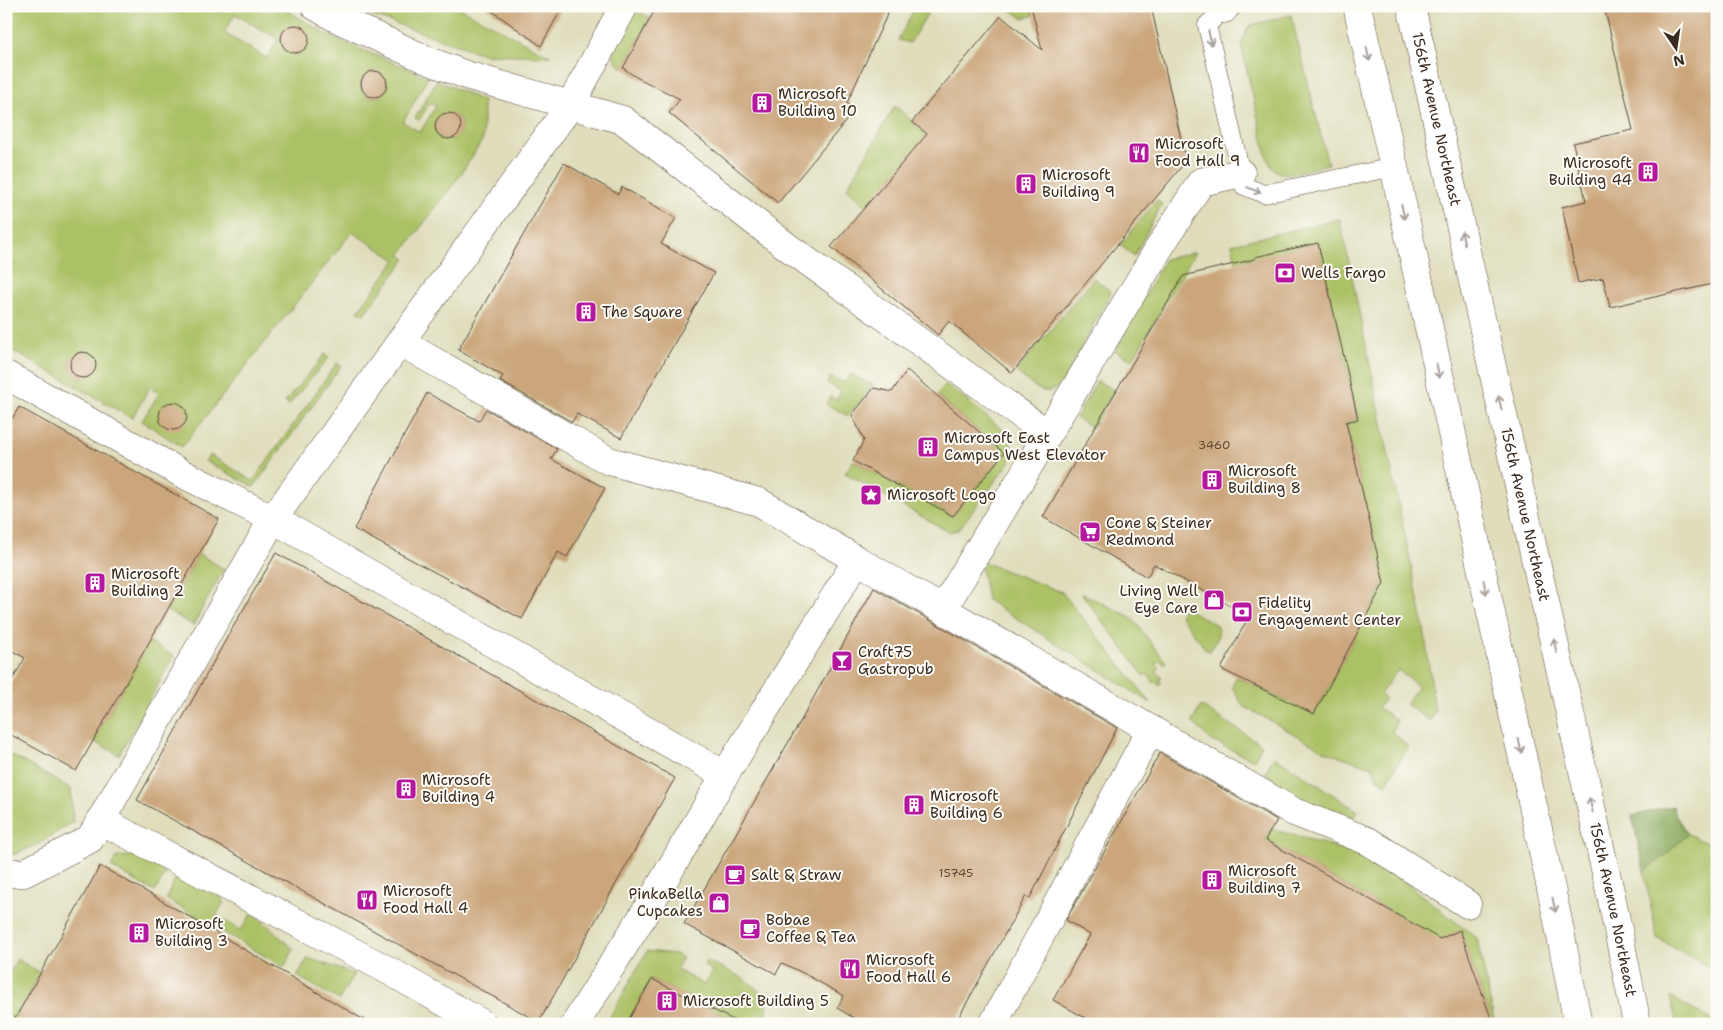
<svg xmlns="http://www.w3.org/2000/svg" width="1723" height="1030" font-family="'Shantell Sans',sans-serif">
<rect width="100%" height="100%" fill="#fdfcf7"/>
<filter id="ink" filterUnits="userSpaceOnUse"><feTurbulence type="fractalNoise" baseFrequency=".02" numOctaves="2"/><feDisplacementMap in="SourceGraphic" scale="10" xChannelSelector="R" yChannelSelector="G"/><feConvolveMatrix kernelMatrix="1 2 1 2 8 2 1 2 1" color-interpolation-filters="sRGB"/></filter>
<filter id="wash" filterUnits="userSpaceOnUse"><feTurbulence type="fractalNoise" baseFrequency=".0096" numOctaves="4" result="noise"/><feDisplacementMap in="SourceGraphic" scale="20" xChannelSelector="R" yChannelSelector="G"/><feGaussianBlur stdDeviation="1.12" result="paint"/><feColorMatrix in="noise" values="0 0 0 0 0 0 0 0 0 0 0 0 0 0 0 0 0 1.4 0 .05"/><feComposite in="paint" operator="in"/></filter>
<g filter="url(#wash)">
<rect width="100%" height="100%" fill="#efead1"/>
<path fill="#dfddbb" d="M6,6H1717V1024H6Z"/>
<path fill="#abc165" stroke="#737642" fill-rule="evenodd" d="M6,6H176L184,11L187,6H209L218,11H222L231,6H280L329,36L428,77L403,122L420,132L436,106L430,103L419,120L415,118L437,80L483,101V139L461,174L400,255L406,259L364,314L358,311L396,260L352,232L182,447L142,421L159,393L150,387L132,418L6,347V306L10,298L6,296ZM235,14L278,39L267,58L224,33ZM291,26C322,23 305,67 286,49C277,41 283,30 291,26ZM370,72C385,70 391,82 384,94C365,107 350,81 370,72ZM444,114C462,112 467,128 454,139L441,138C435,133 433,127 437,119ZM83,351C114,359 83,393 71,371C66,361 74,353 83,351ZM169,403C186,401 194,418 179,428H166C157,420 158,409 169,403Z
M355,6H456L550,56L483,54L371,15Z
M916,6H932L910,43L898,40Z
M1006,6H1031L1033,16L1022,18Z
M636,11L650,18L623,68C600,52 625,28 636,11Z
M1291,15L1328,164C1317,167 1285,178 1276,171C1271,168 1269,162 1267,157L1241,45L1248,27L1255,24Z
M895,106L937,143L866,206L847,188Z
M1157,200L1162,204L1134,256L1120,245Z
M1340,219L1424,628L1435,711L1430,721L1406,704L1418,686L1398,670L1380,694L1385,699L1378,708L1397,720L1392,731L1408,747L1386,784L1377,778L1372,767L1327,752L1243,706L1232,687L1236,677L1314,714L1384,583L1346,422L1358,419L1318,243L1236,262L1232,244Z
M1195,252L1132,360L1115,351L1165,259Z
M1094,278L1111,292L1063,382C1046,403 1031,384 1016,371Z
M325,354L329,357L289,405L285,402Z
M337,363L341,366L254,487L205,461L210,455L253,481Z
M850,374L873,385L848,416L826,404L830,397L837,400L841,391L827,383L830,377L845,383Z
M1097,381L1114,390L1093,428L1076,418Z
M946,384L1003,430L1011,445L1010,462L958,530L949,532L845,473L853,461L953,516L1004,453L937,395Z
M199,554L224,569L193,625L167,611Z
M980,561L1062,592L1151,703L987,600Z
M1081,593L1131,617L1166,662L1163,664L1160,660L1156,663L1160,668L1156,671L1162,678L1159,680L1162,683L1159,686L1157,682L1154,683L1147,674L1144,676Z
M1183,607L1215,624C1222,634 1216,642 1210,651L1206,650L1182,618L1180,614Z
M149,642L174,656L119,755L93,741Z
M1201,706L1262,745L1254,760L1212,741L1192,722Z
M6,752L71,789L73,822L40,843L11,856L9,819L6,812Z
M1274,756L1358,811L1354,817L1302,802L1265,773Z
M1272,829L1367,856V860L1382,865L1477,938L1495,1024H1493L1460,930L1423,948L1415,925L1265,840Z
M1688,834L1717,848V972L1657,938L1644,871L1662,858Z
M137,855L166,872L155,892L111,867L117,857Z
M175,879L202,882L214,888L224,902L216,916L241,930L252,913C268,923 279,938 294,949L284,967L166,899Z
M647,951L675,954L683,958L676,969L704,985L713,971L704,966L706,961C728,970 785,992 762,1024H741L652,979L626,1024H622L610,1017Z
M308,958L354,974L339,1000L297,976Z
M17,959L40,973L12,1024H6V981Z
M1670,997L1717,1023V1024H1677Z"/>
<path fill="#88a75a" stroke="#62683c" d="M1673,806L1677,818L1688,834L1662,858L1644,871L1632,816Z"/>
<g id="blocks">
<path fill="#cba67b" d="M485,6H563L541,46Z
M657,6H891L847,103L855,110L778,203L669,113L680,99L636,77L623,68Z
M1031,6H1151L1186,161L1012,373L949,321L938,335L831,247L927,134L912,122L1001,16L1042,50Z
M1604,6H1714L1717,17V283L1610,307L1603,278L1578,283L1562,207L1586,201L1573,143L1633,130Z
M281 39a14 14 0 1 1 28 0a14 14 0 1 1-28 0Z
M361 84a13 13 0 1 1 26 0a13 13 0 1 1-26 0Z
M435 126a13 13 0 1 1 26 0a13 13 0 1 1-26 0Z
M564,163L618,194L622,187L676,218L661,244L714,273L621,438L577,414L572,422L500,381L503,376L458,350Z
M1318,243L1358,419L1346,422L1384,583L1314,714L1221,669L1249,616L1154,564L1147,577L1043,517L1183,276L1255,259V257Z
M70 365a13 13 0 1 1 26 0a13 13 0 1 1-26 0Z
M907,370L1004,453L953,516L853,461L864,440L852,415L874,388L892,392Z
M427,393L479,421L486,409L557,449L551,459L605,488L567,557L558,552L522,619L354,529Z
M159 416a14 14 0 1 1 28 0a14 14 0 1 1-28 0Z
M19,407L219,519L76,771L6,732V691L25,658L6,647V429Z
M276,553L675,778L539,1022L137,800L229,634Z
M874,588L1117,728L1030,898L1026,896L955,1024H864L837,1008L844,996L805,974L782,963L776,974L684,924L803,717Z
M1160,753L1277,820L1265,840L1440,939L1460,930L1493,1024H1096L1053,1000L1090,935L1066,920Z
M100,866L152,895L371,1024H12Z
M652,979L741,1024H626Z"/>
</g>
</g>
<g filter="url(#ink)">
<use href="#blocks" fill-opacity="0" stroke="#564739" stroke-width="1"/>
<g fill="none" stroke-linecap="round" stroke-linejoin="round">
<g stroke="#564739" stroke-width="19">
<path id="lane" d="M1233,7L1224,9L1207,25L1244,186L1264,194L1394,167"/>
</g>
<g stroke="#564739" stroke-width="29">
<path id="street" d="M315,6L334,17L427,60L466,75L623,120L789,248L1048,434
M1221,6L1224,9
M400,342L609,461L759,502L857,560
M6,375L181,473L273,519L725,775
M943,609L1156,253L1201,182L1241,173
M100,820L384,968L483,1024
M6,873H24L90,839L273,519L571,104L624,6
M575,1024L644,914L725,775L857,560L1294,812L1368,841L1467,904
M993,1024L1151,729"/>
</g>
<g stroke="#564739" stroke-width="29">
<g id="secondary">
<path d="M1357,6L1394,167L1557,916L1578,1024"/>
<path id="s1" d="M1411,6L1612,900L1637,1024"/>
</g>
</g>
<use href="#lane" stroke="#fff" stroke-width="18"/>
<use href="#street" stroke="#fff" stroke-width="28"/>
<use href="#secondary" stroke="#fff" stroke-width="28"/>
</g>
<defs><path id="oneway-shaft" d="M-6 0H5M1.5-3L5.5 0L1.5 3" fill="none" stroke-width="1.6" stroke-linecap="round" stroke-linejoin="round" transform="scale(1.25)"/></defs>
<g stroke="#a79f9a">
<use href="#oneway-shaft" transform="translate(1210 38) rotate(77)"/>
<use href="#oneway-shaft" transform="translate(1368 54) rotate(77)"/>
<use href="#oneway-shaft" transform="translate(1254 190) rotate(22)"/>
<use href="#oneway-shaft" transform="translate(1403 212) rotate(78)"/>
<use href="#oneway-shaft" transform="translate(1463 238) rotate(-103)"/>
<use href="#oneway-shaft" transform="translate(1438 371) rotate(78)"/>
<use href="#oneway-shaft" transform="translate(1500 403) rotate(-103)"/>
<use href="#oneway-shaft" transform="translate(1485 587) rotate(78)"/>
<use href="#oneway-shaft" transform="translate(1555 646) rotate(-103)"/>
<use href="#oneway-shaft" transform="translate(1520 746) rotate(78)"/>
<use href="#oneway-shaft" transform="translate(1591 805) rotate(-103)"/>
<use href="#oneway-shaft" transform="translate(1554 905) rotate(78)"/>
</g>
</g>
<defs>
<g id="building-square" transform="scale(1.125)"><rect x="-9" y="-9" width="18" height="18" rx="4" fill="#b5179e" stroke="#fdfcf7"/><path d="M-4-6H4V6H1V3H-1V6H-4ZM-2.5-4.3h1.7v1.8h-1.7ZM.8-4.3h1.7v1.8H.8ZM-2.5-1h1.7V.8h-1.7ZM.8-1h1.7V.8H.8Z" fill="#fff"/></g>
<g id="restaurant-square" transform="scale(1.125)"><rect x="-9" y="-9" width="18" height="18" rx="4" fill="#b5179e" stroke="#fdfcf7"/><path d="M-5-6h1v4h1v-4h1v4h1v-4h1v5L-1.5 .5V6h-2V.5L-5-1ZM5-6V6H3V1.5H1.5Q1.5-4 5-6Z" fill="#fff"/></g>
<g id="bank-square" transform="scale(1.125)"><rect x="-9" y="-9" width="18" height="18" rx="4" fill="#b5179e" stroke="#fdfcf7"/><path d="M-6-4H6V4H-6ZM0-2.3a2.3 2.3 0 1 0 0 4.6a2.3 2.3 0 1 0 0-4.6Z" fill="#fff"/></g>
<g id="sight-square" transform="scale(1.125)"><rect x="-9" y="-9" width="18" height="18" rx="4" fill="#b5179e" stroke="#fdfcf7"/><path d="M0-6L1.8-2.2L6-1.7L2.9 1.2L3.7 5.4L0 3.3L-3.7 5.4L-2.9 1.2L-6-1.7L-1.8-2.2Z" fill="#fff"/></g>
<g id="supermarket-square" transform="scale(1.125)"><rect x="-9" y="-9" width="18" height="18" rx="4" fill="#b5179e" stroke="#fdfcf7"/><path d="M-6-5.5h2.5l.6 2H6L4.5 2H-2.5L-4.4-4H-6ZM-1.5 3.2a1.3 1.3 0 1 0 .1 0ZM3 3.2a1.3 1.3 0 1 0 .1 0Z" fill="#fff"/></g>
<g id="shop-square" transform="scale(1.125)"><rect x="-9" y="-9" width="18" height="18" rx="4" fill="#b5179e" stroke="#fdfcf7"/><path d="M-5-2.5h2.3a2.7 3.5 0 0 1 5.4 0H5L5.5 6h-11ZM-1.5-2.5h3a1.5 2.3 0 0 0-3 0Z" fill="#fff"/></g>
<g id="bar-square" transform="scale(1.125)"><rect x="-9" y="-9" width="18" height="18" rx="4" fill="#b5179e" stroke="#fdfcf7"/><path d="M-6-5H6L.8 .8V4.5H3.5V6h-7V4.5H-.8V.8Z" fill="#fff"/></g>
<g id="cafe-square" transform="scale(1.125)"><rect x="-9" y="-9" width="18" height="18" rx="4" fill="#b5179e" stroke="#fdfcf7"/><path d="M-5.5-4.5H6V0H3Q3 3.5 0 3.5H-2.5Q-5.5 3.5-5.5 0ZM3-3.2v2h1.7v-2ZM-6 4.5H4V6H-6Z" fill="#fff"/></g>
</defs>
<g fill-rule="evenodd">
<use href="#building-square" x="762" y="103"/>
<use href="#restaurant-square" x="1139" y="153"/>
<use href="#building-square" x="1648" y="172"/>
<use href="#building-square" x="1026" y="184"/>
<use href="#bank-square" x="1285" y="273"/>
<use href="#building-square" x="586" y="312"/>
<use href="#building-square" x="928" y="447"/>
<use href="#building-square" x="1212" y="480"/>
<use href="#sight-square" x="871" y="495"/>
<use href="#supermarket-square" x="1090" y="532"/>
<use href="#building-square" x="95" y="583"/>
<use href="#shop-square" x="1214" y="600"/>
<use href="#bank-square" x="1242" y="612"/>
<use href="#bar-square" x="842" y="661"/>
<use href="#building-square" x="406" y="789"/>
<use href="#building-square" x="914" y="805"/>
<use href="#cafe-square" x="735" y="875"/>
<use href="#building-square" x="1212" y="880"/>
<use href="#restaurant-square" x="367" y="900"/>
<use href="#shop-square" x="719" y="903"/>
<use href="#cafe-square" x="750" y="929"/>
<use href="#building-square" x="139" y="933"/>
<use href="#restaurant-square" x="850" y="969"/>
<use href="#building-square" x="667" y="1001"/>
</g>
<g text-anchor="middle" stroke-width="4" stroke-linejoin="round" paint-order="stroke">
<g font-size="12" fill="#5f4935">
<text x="1214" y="449">3460</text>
<text x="956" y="877">15745</text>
</g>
<g font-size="15" fill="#3b2a1e" stroke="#fdfcf7" text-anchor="start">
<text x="778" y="99">Microsoft<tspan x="778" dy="17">Building 10</tspan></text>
<text x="1155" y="149">Microsoft<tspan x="1155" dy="17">Food Hall 9</tspan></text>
<text x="1632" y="168" text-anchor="end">Microsoft<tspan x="1632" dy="17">Building 44</tspan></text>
<text x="1042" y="180">Microsoft<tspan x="1042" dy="17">Building 9</tspan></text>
<text x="1301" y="278">Wells Fargo</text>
<text x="602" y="317">The Square</text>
<text x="944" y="443">Microsoft East<tspan x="944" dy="17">Campus West Elevator</tspan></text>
<text x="1228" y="476">Microsoft<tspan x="1228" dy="17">Building 8</tspan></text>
<text x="887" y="500">Microsoft Logo</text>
<text x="1106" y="528">Cone &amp; Steiner<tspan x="1106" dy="17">Redmond</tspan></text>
<text x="111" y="579">Microsoft<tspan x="111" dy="17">Building 2</tspan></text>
<text x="1198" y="596" text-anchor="end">Living Well<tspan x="1198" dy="17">Eye Care</tspan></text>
<text x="1258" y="608">Fidelity<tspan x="1258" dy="17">Engagement Center</tspan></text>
<text x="858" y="657">Craft75<tspan x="858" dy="17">Gastropub</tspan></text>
<text x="422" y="785">Microsoft<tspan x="422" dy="17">Building 4</tspan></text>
<text x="930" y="801">Microsoft<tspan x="930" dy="17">Building 6</tspan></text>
<text x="1228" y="876">Microsoft<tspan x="1228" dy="17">Building 7</tspan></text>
<text x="751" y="880">Salt &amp; Straw</text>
<text x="383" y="896">Microsoft<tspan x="383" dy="17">Food Hall 4</tspan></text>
<text x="703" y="899" text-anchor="end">PinkaBella<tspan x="703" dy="17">Cupcakes</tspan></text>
<text x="766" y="925">Bobae<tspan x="766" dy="17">Coffee &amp; Tea</tspan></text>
<text x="155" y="929">Microsoft<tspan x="155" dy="17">Building 3</tspan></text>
<text x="866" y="965">Microsoft<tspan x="866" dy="17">Food Hall 6</tspan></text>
<text x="683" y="1006">Microsoft Building 5</text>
</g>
<g font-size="15" fill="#3b2a1e" stroke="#fdfcf7">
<text dy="5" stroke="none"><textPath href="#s1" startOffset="116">156th Avenue Northeast</textPath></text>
<text dy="5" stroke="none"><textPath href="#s1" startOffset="521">156th Avenue Northeast</textPath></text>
<text dy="5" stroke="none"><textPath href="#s1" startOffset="926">156th Avenue Northeast</textPath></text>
</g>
</g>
<rect width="1723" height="1030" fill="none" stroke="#fdfcf7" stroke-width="25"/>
<g transform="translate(1676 48) rotate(167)" stroke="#fdfcf7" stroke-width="4" paint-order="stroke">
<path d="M0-4L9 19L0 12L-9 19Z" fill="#3b2a1e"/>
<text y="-8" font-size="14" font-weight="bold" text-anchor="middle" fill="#3b2a1e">N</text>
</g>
</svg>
